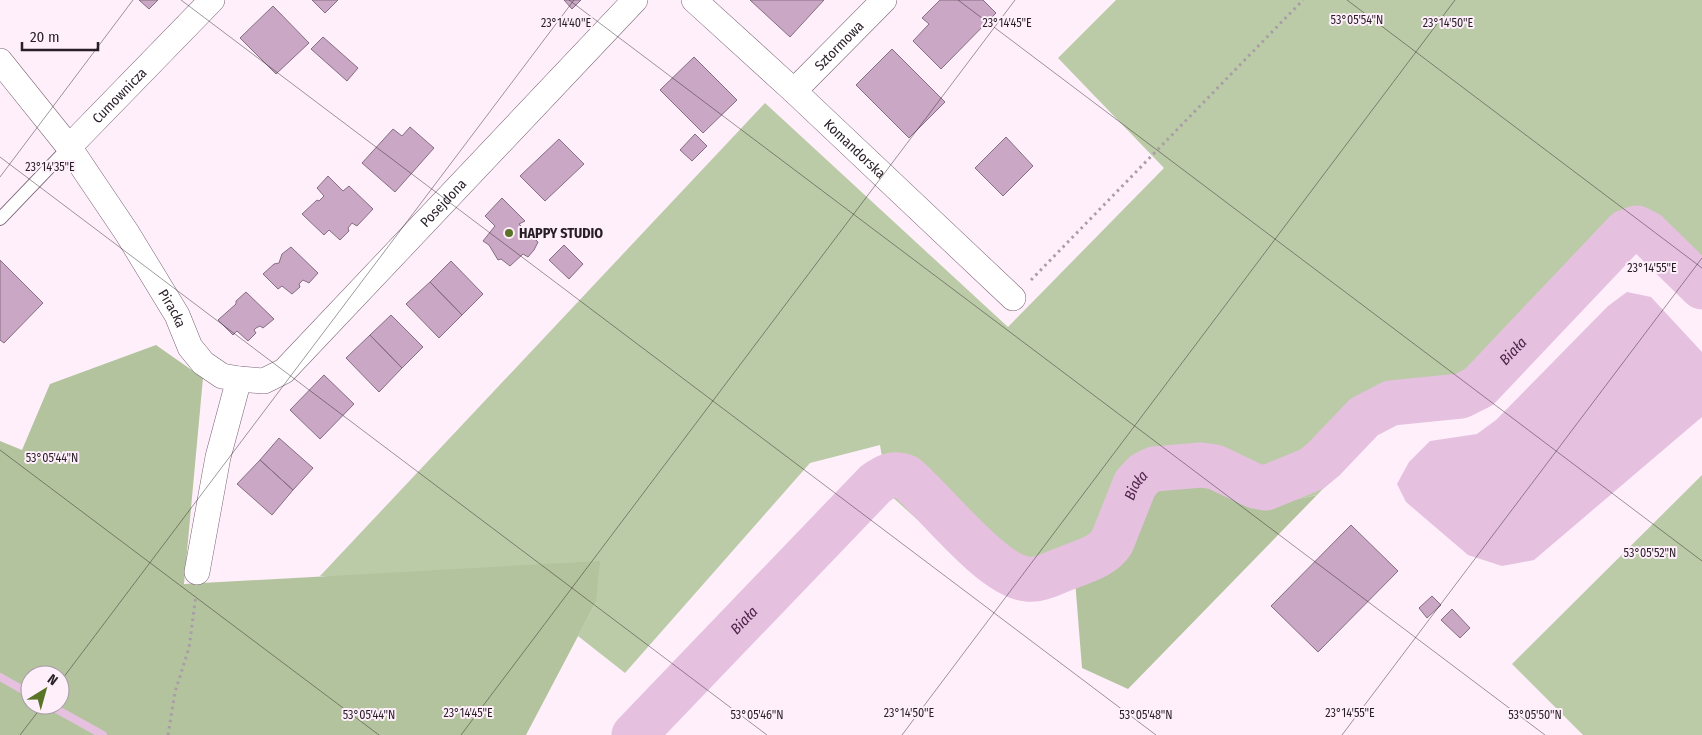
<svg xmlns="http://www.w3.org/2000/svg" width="1702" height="735" font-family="'Fira Sans Condensed',sans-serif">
<rect width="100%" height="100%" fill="#feeffb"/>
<path fill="#bbcba7" d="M1116,0H1702V287L1647,233L1637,228L1634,243L1477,404L1386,425L1317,495L1261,507L1201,480L1148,487L1121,559L1075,580L1015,598L986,582L888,493L880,445L810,463L625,673L578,636L596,602L320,576L765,103L1008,327L1164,168L1058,58Z
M1702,475V735H1583L1512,664Z"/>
<path fill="#b3c39d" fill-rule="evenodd" d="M156,345L203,378L184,584L600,561L596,602L526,735H0V441L22,450L50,384ZM30,675H60V705H30Z
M1201,480L1261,507L1317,495L1128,689L1082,668L1075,580L1121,558L1148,487Z"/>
<path fill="#e5c1df" d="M1627,292L1651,297L1702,352V417L1534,560L1502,566L1468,555L1406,502L1397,484L1409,462L1430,441L1477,434L1496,420L1608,306Z"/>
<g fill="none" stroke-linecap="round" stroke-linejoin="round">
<path stroke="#e5c1df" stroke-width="8" d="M0,677L30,694
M49,705L103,735"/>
<path stroke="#e5c1df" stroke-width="45" id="s1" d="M634,735L875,484C886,476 893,472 906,477C936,502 991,575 1027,579C1040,581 1055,572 1067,568C1084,561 1102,557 1112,542L1135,484L1144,474L1154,469L1201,465L1215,467L1255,486L1266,488L1312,469L1324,459L1364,417L1391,403L1461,396L1479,387L1626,232L1637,228L1647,233L1702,287"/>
</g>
<path fill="#caa7c4" stroke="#856e81" d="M139,0H158L149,9Z
M312,0H338L325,13Z
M564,0H581L572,9Z
M750,0H824L790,37Z
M940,0H983L996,13L941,69L913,41L929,24L922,18Z
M273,6L309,43L276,74L240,38Z
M323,37L358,68L347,81L311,49Z
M892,49L945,102L909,138L856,85Z
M694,57L737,100L703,133L660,90Z
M410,127L434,148L395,192L362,163L393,129L402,136Z
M695,134L707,146L692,161L680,150Z
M1006,137L1033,166L1003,196L975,168Z
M559,139L584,164L545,201L520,176Z
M328,176L343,191L349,186L373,209L357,226L352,223L348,228L349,231L340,240L329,230L324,235L302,214L317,200L319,201L324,196L317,188Z
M502,198L525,221L519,224L538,242L534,250L528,257L523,254L510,266L501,259L498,260L489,245L483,241L495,226L485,216Z
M564,245L583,264L569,279L549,260Z
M291,247L318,273L309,283L303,280L299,284L300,287L292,294L282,286L278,289L263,274L274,264L279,263L282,254Z
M0,260L43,303L4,343L0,340Z
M451,261L483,294L462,315L430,282Z
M430,282L462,315L439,338L406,304Z
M246,292L274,319L263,328L260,326L256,328L254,330L256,333L248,341L237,331L233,335L218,320L236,304V301Z
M391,315L423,347L402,368L370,335Z
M370,335L402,368L379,392L346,358Z
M324,375L354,404L320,439L290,410Z
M279,438L313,468L293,490L260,460Z
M260,460L293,490L272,515L237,484Z
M1351,525L1398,571L1318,652L1271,606Z
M1432,596L1441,605L1427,618L1419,608Z
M1452,609L1470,628L1460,638L1441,620Z"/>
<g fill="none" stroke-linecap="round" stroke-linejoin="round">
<g stroke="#796375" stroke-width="14">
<path id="lane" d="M0,219L69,147"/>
</g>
<g stroke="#796375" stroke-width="26">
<g id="street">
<path id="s2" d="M694,0L794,91L1013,298"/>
<path id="s3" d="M0,61L69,147L127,233L177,315L190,347L203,363L222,376L239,379L218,457L197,572"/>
<path id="s4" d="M794,91L884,0"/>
<path id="s5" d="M69,147L212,0"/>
<path id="s6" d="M239,379L264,381L284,371L635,0"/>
</g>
</g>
<path stroke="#a99da7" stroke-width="3" stroke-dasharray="2.5 4" stroke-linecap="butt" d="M1031,280L1303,0
M168,735L175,692L189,648L196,595"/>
<use href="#lane" stroke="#fff" stroke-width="12"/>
<use href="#street" stroke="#fff" stroke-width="25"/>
</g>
<path fill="none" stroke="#281f26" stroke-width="1" stroke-opacity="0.45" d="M181,0L1156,735M569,0L1545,735M958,0L1702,561M1347,0L1702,268M0,157L767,735M0,177L133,0M0,450L379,735M60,682L574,0M20,735L43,705M461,735L1015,0M902,735L1455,0M1342,735L1702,258"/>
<circle fill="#597428" stroke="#feeffb" stroke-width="2" cx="509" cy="233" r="5"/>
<g text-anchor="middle" stroke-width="4" stroke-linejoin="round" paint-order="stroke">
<g font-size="14" fill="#281f26" stroke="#feeffb">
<text dy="5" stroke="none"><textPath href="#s4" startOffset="64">Sztormowa</textPath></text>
<text dy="5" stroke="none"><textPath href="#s5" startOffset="72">Cumownicza</textPath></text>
<text dy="5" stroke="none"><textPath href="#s2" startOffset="219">Komandorska</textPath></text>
<text dy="5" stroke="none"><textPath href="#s6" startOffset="279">Posejdona</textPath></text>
<text dy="5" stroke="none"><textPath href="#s3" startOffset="302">Piracka</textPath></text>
</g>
<g font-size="14" font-weight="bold" fill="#281f26" stroke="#feeffb" text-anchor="start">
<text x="519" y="238">HAPPY STUDIO</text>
</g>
<g font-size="15" font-style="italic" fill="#4f234a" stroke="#feeffb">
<text dy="5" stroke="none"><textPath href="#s1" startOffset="1134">Biała</textPath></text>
<text dy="5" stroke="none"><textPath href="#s1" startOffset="698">Biała</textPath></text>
<text dy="5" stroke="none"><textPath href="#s1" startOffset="159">Biała</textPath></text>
</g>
</g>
<g font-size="12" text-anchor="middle" fill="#281f26" stroke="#feeffb" stroke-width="4" stroke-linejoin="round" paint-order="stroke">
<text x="1357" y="24">53°05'54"N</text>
<text x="566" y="27">23°14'40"E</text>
<text x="1007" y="27">23°14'45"E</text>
<text x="1448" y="27">23°14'50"E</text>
<text x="50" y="171">23°14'35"E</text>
<text x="1652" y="272">23°14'55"E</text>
<text x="52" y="462">53°05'44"N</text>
<text x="1650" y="557">53°05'52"N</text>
<text x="468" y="717">23°14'45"E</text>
<text x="909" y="717">23°14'50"E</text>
<text x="1350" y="717">23°14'55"E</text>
<text x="369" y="719">53°05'44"N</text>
<text x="757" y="719">53°05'46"N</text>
<text x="1146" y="719">53°05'48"N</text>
<text x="1535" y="719">53°05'50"N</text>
</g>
<g transform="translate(45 690) rotate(37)"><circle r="24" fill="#feeffb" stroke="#a89ca6"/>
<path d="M0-4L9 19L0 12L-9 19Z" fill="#597428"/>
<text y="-8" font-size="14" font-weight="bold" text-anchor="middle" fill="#281f26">N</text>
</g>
<path d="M22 42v8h76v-8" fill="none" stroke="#281f26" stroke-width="2.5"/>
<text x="30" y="42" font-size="15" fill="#281f26" stroke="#feeffb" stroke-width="4" paint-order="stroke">20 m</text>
</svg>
